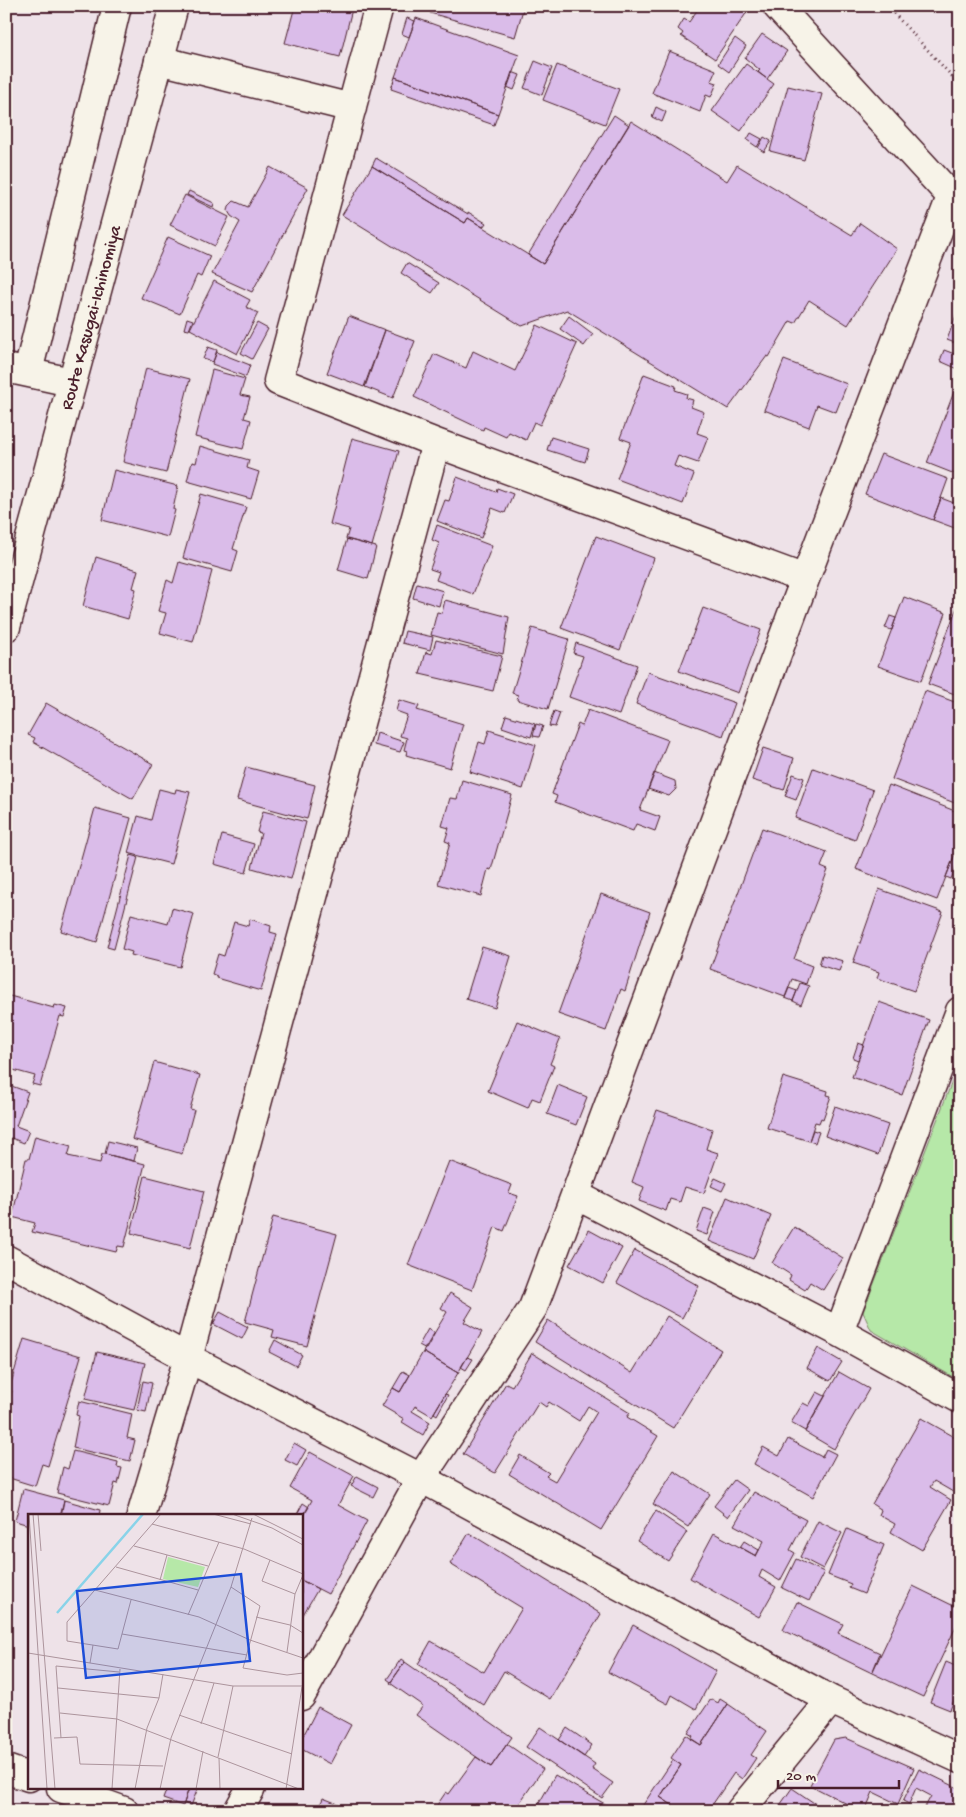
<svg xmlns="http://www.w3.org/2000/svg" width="966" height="1817" font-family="'Gochi Hand',sans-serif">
<rect width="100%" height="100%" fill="#eee2e8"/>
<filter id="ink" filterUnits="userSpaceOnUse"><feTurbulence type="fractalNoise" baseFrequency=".02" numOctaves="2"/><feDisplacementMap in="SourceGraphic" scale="10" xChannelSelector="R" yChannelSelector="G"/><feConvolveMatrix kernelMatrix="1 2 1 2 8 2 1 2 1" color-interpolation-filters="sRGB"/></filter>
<g filter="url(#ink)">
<path fill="#b6e8a8" stroke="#80846a" d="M960,1061V1381L871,1330L863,1312Z"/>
<path fill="#dabce9" stroke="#4a1f2b" d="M295,6H340L352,9L340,57L285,43Z
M432,6H524L515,37L430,13Z
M700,6H728L731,9L733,6H739L747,12L715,59L681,36L683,33L678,29L684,19L689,22Z
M407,18L415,21L409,37L402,34Z
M416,18L519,55L498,114L395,77Z
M762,34L787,51L767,79L758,72L760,70L745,58Z
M735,38L746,46L729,72L718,64Z
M669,51L716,70L711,81L717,83L711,97L706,95L700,112L652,93Z
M535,61L552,68L542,95L524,88Z
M746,64L774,84L741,131L712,111Z
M557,65L619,89L605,124L543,100Z
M512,72L520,75L514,90L507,87Z
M395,77L498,114L494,125L391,89Z
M788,86L822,94L804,160L770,151Z
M656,107L666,112L662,122L652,117Z
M614,115L629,125L543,264L528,255Z
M631,121L727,181L737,165L852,235L860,223L897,249L848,325L809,300L795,323L790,321L769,357L767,356L728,409L567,310L522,326L342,215L372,166L465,223L468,218L543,264Z
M751,133L762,139L757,147L747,140Z
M764,137L771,141L764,152L758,148Z
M376,158L468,214V212L486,223L483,227L468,218L465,223L372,166Z
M270,167L308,188L252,292L212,274L240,222L231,216L228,211L229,206L234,201L248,207Z
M189,191L214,203L213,207L187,195Z
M185,195L229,217L215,246L170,225Z
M168,237L210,256L201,277L197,275L180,314L141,298Z
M407,263L439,283L432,293L401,273Z
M214,281L250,300L246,307L258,313L237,354L190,329Z
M960,304V345L947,340Z
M349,316L385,330L364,387L327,373Z
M569,316L593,334L584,346L560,329Z
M187,318L193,320L189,330L184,329Z
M257,323L268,329L252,359L241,353Z
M537,325L577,344L540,425L534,422L526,440L509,432L506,437L484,427L483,430L414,397L434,354L466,368L473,351L515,371Z
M385,330L415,341L393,398L365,387Z
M208,347L217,350L213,362L203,359Z
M944,350L960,356L958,369L940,361Z
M217,352L250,365L246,377L212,364Z
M784,360L847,384L836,412L817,405L809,427L764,410Z
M146,368L190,379L166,473L123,462Z
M212,370L245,379L240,395L250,397L244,418L251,420L243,449L195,437Z
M644,374L676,386L675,390L687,394L686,398L693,400L691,407L704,412L697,433L708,437L698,463L678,456L674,466L694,474L683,504L617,479L631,442L620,438Z
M960,376V476L927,463Z
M551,437L589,449L585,462L547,450Z
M352,438L399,451L372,546L346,539L349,529L330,524Z
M200,446L249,460L247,468L259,472L251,499L187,481L192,462L196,463Z
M881,454L948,479L933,520L865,494Z
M114,470L178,486L173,509L175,510L168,537L102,520Z
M457,477L496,492L497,488L513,494L505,513L492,508L481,538L437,521L445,500L449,501Z
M959,489H960V530L933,520L941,498L954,503Z
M201,494L246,507L233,549L238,551L232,572L183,558Z
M437,525L492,546L473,594L436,580L439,572L430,569L439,543L432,540Z
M596,536L654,558L620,650L561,628Z
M347,539L376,547L368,579L338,570Z
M96,557L138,570L133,588L136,589L128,619L83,606Z
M179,562L212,571L193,642L160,633L166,613L158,611L167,580L173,583Z
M417,583L443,591L439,606L413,598Z
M904,597L946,613L921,681L878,666Z
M960,599V696L928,684Z
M445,600L509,617L503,654L431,635L437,612L442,613Z
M703,608L761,630L738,693L679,671Z
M890,616L896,618L892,630L885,628Z
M532,628L569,639L548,709L517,700L518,695L512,693Z
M405,631L433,637L430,650L402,643Z
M436,640L502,656L493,691L420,674L426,652L432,654Z
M576,643L637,665L619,715L569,697L583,656L573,653Z
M648,672L735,703L723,736L636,704Z
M925,691L960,704V805L892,779Z
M399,700L419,706L417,710L463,724L450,768L406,755L407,751L404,750L407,738L400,736L407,715L396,711Z
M46,703L153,764L133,799L33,742L35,738L28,735Z
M588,710L668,740L640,810L660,817L655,831L636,824L633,831L555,802L557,796L552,794L578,724L582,726Z
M554,711L560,713L555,727L549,726Z
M506,715L535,724L531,737L502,727Z
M536,724L543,726L539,737L533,736Z
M489,730L536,745L523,789L470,772L479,742L485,744Z
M377,733L404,742L400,752L374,745Z
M763,748L794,758L784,790L752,780Z
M246,767L315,785L307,819L237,800Z
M813,768L873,790L855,840L795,818Z
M654,773L675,781L676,789L669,796L648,789Z
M793,774L804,778L796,800L785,796Z
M462,780L512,795L491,870L488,869L481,896L438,884L450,843L445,841L449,828L442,826L450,798L457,799Z
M889,785L960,813V841L937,900L856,869Z
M159,789L175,793L176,789L190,792L171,864L128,853L138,816L151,820Z
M95,808L131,818L97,942L61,931Z
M263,811L306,822L291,879L252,868L261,833L257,832Z
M762,828L827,852L821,867L828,870L794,959L812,966L806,984L792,979L785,997L710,969Z
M222,835L254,844L246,873L214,864Z
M959,844L960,857L951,879L946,877Z
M131,855L138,857L114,949L107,947Z
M879,889L943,912L914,991L877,978L879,972L853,963Z
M601,894L650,912L625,991L621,989L606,1031L558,1014Z
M172,908L194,914L180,967L131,955L132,952L122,949L131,914L168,924Z
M250,919L271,926L270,932L277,934L261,991L216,978L217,976L212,974L218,954L224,956L234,922L248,926Z
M482,947L511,956L495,1008L466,999Z
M822,955L843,961L839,971L819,965Z
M800,983L809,986L801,1005L793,1001Z
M789,988L797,991L793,1001L785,998Z
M6,995L54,1008L55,1005L67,1008L64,1017L60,1016L40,1086L32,1084L35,1076L6,1068Z
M879,1002L929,1020L902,1095L852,1077Z
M517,1021L560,1039L550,1064L554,1066L540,1101L532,1098L528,1108L488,1091Z
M858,1043L864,1045L858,1060L853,1058Z
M154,1062L200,1075L190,1109L194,1110L182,1154L132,1139Z
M783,1077L828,1091L827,1095L831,1096L823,1119L821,1118L819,1123L815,1122L809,1141L767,1128Z
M6,1084L28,1092L16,1126L29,1131L24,1143L6,1136Z
M558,1085L587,1097L576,1125L547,1114Z
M835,1106L888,1125L878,1155L825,1136Z
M657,1110L712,1129L706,1149L718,1153L704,1193L685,1187L680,1202L670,1199L666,1211L639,1201L644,1187L632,1182Z
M813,1130L819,1132L815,1143L809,1141Z
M35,1136L71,1146L68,1156L100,1163L102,1154H105L145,1164L124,1247L118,1246L116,1252L32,1232L35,1223L12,1217L26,1159H29Z
M108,1141L137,1148L134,1161L105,1154Z
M449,1161L512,1185L509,1193L518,1196L504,1231L495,1227L472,1290L408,1265Z
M145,1176L204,1191L190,1248L131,1233Z
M715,1178L726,1183L722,1191L711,1186Z
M727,1197L771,1216L753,1259L709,1241Z
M704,1208L715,1212L707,1235L696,1231Z
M273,1217L337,1234L307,1346L272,1337L274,1330L245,1322Z
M794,1227L843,1258L823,1290L810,1282L805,1290L789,1280L791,1275L772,1263Z
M589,1230L622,1248L603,1283L569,1265Z
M635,1250L699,1286L682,1318L617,1283Z
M450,1293L473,1307L464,1322L482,1332L458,1373L423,1352L447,1312L441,1308Z
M220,1312L248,1327L242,1339L213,1324Z
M667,1316L721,1350L673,1428L535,1342L548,1320L632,1373Z
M428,1329L435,1333L426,1349L419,1345Z
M24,1339L81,1356L48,1466L42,1464L35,1486L6,1477V1411L12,1391L9,1390Z
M275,1340L302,1355L296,1366L269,1352Z
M818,1348L842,1362L830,1381L807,1368Z
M97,1352L145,1363L134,1410L85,1399Z
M423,1352L458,1373L432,1416L415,1406L412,1411L430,1422L423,1435L402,1422L404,1419L382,1406L393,1388L400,1392Z
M532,1353L630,1413L627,1417L658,1436L601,1530L509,1474L520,1455L549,1473L546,1476L555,1481L597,1412L588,1406L579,1421L549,1402L546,1407L539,1402L495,1473L463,1454L506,1383L512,1386Z
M467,1357L473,1359L466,1370L461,1367Z
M403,1371L410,1375L400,1392L393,1388Z
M839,1372L869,1389L834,1449L805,1432Z
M143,1381L152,1383L146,1412L137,1410Z
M817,1392L825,1396L805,1431L791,1423L803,1403L809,1406Z
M445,1394L448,1395L437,1415L434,1413Z
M79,1401L132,1414L127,1438L135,1440L130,1461L73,1448L79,1416L76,1415Z
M921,1418L960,1440V1452L955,1460L960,1463V1480L953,1492L934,1481L930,1487L951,1500L922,1550L891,1532L895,1524L879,1515L881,1510L872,1504Z
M788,1439L822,1457L826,1449L836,1454L813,1497L754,1464L763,1447L779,1456Z
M294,1443L306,1450L297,1466L285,1460Z
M73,1451L118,1462L117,1467L122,1468L118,1484L115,1483L109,1506L57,1493L63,1467L68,1469Z
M310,1452L354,1476L338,1505L367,1521L328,1594L301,1580V1520L312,1500L290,1488Z
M674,1471L710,1494L688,1527L653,1504Z
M357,1476L378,1487L373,1497L351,1486Z
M734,1480L748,1490L728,1517L714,1506Z
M23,1489L64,1500L61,1516H29V1525L15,1521Z
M754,1492L806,1520L790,1550L795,1553L780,1581L762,1570L759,1577L776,1587L759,1617L690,1578L714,1533L756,1556L764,1541L734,1525Z
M64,1500L100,1510L99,1516H60Z
M303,1503L309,1507L301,1520V1516H296Z
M656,1511L687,1532L668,1561L637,1541Z
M818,1521L842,1533L823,1569L800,1557Z
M847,1529L884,1545L864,1594L849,1588L851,1584L828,1575Z
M469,1533L601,1614L550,1699L504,1671L484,1705L418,1664L431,1641L484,1672L522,1608L450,1564Z
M744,1541L759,1550L756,1556L740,1547Z
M796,1559L824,1572L809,1601L782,1588Z
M301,1580L318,1589L301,1618Z
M913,1586L960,1609V1618L923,1697L872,1673Z
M797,1602L843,1624L838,1633L880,1653L872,1673L783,1630Z
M633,1625L716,1671L696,1709L672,1695L668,1704L608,1672Z
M401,1659L405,1662L391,1682L387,1679Z
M405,1662L512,1737L491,1767L416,1715L423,1706L390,1683Z
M946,1662L960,1668V1685L950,1710L930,1702Z
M711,1699L718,1703L720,1699L728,1704L701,1745L691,1739L693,1736L688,1733Z
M728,1704L767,1731L751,1755L756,1758L742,1779L734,1773L708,1811H681L660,1797L681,1765L671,1758L686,1735L701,1745Z
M318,1707L351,1725L330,1764L301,1749V1740Z
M540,1727L595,1764L592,1769L613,1783L602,1798L526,1747Z
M567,1728L592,1745L584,1757L559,1740Z
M846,1738L914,1768L898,1804L873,1792L865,1811H861L810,1785L834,1740Z
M507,1744L543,1769L514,1811H433L446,1792L449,1794L476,1757L491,1767Z
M673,1760L681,1765L660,1797L681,1811H639Z
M919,1769L960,1789V1811H923L931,1796L916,1788L909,1804L903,1801Z
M555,1775L617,1811H544L537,1807Z
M167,1788H189L183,1806L163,1799Z
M189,1788H198L191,1806L184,1803Z
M792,1788L826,1811H776Z
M323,1798L356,1811H318Z"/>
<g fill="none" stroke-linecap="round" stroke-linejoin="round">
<g stroke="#4a1f2b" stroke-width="31">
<path id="minor" d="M379,6L278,381L436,443L805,579
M777,6L960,206
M159,60L352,108
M6,368L71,382
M28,372L117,6
M576,1195L839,1332L960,1399
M6,1259L188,1358L421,1478L831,1700L960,1759
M839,1332L960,1011
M141,1516L188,1358L436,443
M301,1696L421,1478L533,1308L805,579L951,197
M6,1769L29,1777
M61,1788L124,1811
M238,1811L251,1788
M740,1811L831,1700"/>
</g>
<g stroke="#4a1f2b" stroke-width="31">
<g id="major">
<path id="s1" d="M6,627L174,6"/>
</g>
</g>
<path stroke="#4a1f2b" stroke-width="3" stroke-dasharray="1 4" stroke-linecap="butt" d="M887,6L960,85"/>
<use href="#minor" stroke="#f7f3e8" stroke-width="28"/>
<use href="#major" stroke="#f7f3e8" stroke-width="28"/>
</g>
</g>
<g text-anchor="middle" stroke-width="5" stroke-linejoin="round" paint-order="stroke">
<g font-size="18" fill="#4a1f2b" stroke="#f7f3e8">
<text dy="6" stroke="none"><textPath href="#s1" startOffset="321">Route Kasugai-Ichinomiya</textPath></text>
</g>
</g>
<g transform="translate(28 1514)">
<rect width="275" height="275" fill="#eee2e8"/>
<path d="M140,43L177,53L170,73L135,65Z" fill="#b6e8a8"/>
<path fill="none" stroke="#89d3e9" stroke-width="2.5" d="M29,99L115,0"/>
<path fill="none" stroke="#ac949c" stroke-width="1" d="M1,0L19,275M5,0L27,275M10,0L13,37M185,0L223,10M204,0L244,14L275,31M225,0L275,25M124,10L216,35L275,60M106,32L180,52M242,46L234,67L267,80M88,53L170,76M132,66L139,41M203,73L232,92L215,154L259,161L275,159M67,76L171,103L222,126L275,144M103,86L90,135L39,127V108L133,0M160,101L191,28M228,103L262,111L275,119M94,120L219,141M259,138L267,80L275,61M0,139L205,172H275M62,149L65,131M166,165L203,73L224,4M30,174L131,184L119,214L107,275M131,184L135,160M32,199L89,205L271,275M151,201L264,240M173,210L186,169M26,224L49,223L52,250L135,252M33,224L28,152L91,158M190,243L205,172M191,244L192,275M84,275L92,155M132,275L143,224L166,165M168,275L175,237M258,275L274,173"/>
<path fill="#1d4ed8" fill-opacity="0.15" stroke="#1d4ed8" stroke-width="2.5" d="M213,60L222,147L58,164L49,77Z"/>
<rect width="275" height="275" fill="none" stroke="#4a1f2b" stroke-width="2.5"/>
</g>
<rect width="966" height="1817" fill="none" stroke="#f7f3e8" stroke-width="25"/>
<rect x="12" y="12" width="941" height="1792" fill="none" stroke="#4a1f2b" stroke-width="2" filter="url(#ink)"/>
<path d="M778 1780v8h121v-8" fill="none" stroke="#4a1f2b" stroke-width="2.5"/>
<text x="786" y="1780" font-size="15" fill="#4a1f2b" stroke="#f7f3e8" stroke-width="4" paint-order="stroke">20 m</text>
</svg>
